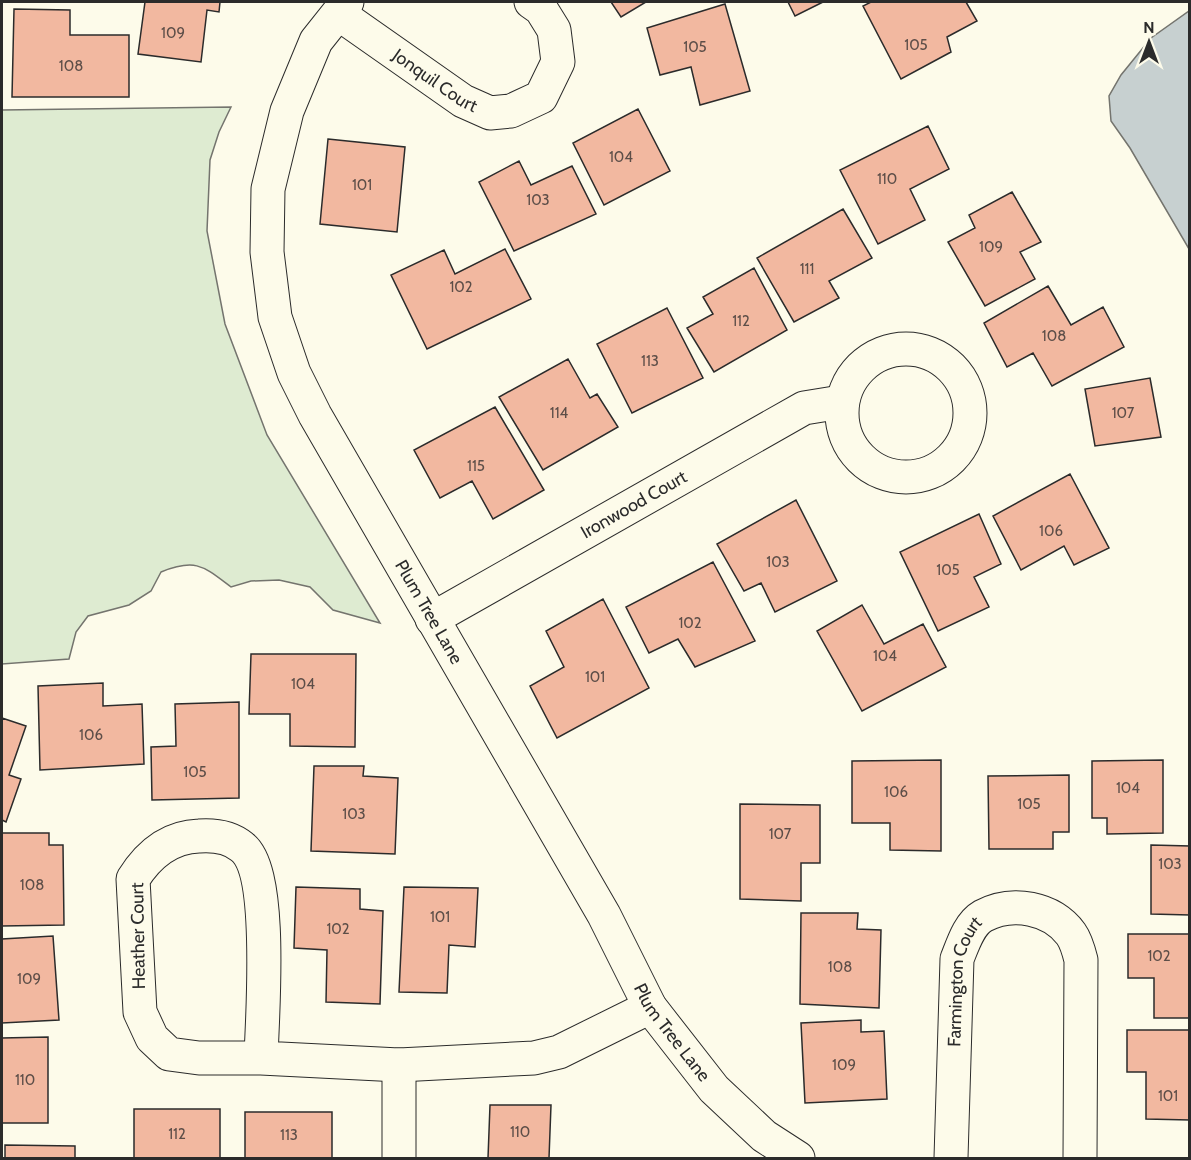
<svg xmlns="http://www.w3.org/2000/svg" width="1191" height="1160" font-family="Cabin,sans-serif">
<rect width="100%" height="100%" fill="#fdfbea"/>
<path fill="#deebd1" stroke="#74746e" stroke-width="1.5" d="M231,107L219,132L210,160L207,231L225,324L267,435L380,623L333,610L310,587L279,580L251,581L231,587C203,566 196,558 161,572L151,591L129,605L88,616L76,632L69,659L2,664V110Z"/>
<path fill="#c7d0d0" stroke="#74746e" stroke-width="1.5" d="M1189,11V249L1130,148L1111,121L1109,96L1121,75L1151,38Z"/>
<path fill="#f2b8a0" stroke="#2b2b2b" stroke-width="1.5" d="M145,2H220L219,12L207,10L201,62L138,54Z
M611,2H646L621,17Z
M788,2H823L795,16Z
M871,2H966L977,21L947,37L951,52L901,79L863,6Z
M725,4L750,91L700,105L691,67L660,75L647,28Z
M14,9L70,10V35H129V97H12Z
M638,109L670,171L604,205L573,143Z
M928,126L949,169L910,189L925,220L878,244L840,170Z
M328,139L405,147L397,232L320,224Z
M519,161L531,185L572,166L596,214L514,251L479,182Z
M1012,192L1041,242L1020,252L1035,279L985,306L948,242L975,228L969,215Z
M843,209L872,258L829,281L839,298L794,322L757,258Z
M505,249L531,299L427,349L391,275L444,250L455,274Z
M754,268L787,330L714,372L687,328L713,314L703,297Z
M1048,286L1071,325L1103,307L1124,347L1052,386L1033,353L1007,367L984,323Z
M667,308L703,378L632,413L597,344Z
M568,359L590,398L597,394L618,427L543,470L499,397Z
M1150,378L1161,437L1095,446L1085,389Z
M495,407L544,490L493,519L472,481L440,498L414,450Z
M1070,474L1109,548L1074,565L1064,546L1021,570L993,516Z
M796,500L837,581L775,612L761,583L744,591L717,544Z
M979,514L1001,564L974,577L989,607L938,631L900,552Z
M713,562L755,641L695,667L678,639L649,653L626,607Z
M603,599L649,688L557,738L530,686L564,667L546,631Z
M862,605L884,644L923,624L946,667L862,711L817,631Z
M251,654H356L355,747L290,746V714H249Z
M103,683V706L142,704L144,764L40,770L38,686Z
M239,702V798L152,800L151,747L176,746L175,704Z
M2,718L26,726L9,775L21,779L6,822L2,820Z
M941,760V851L890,850V823H852V761Z
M1163,760V833L1107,834V818H1092V761Z
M314,766H364L363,776L398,778L395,854L311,851Z
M1069,775V832H1053V849H989L988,776Z
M740,804L820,805V863H801V901L740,899Z
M2,833H49V845H63L64,925L2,926Z
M1151,845L1190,846V915L1151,914Z
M296,887L360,889V909L383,911L380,1004L326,1002L327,950L294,948Z
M404,887L478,888L475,947L449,945L447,993L399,992Z
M801,913H858L857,929L881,930L879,1008L800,1004Z
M1128,934H1190V1018H1154V978H1128Z
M53,936L59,1020L2,1023V939Z
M861,1020V1032L884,1031L887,1099L805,1103L801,1023Z
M1127,1030H1190V1120L1146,1119V1072H1127Z
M48,1037V1123H2V1038Z
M490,1105H551L549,1158H488Z
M134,1109H220V1158H134Z
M245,1112H332V1158H245Z
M5,1145L75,1146V1158H5Z"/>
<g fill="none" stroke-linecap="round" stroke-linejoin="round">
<g stroke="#2b2b2b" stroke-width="35">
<g id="street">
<path id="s1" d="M347,2L316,41L287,111L268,189L267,252L275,317L294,373L315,415L604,915L650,1007L714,1089L764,1136L798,1158"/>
<path id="s2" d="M339,14L463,101L490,113L511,111L541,97L558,62L554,30L541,9L531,2"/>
<circle cx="906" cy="413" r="64"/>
<path id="s3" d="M432,619L804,408L841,402"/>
<path d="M261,1058H199L169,1054L152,1038L140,1012L133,879C148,855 169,837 199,836C213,835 230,837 242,847C274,872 262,1017 261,1058L399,1065L534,1058L559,1052L650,1007"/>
<path d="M399,1065V1158"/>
<path id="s4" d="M951,1158L957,959C963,944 969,924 983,916C1012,900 1052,908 1071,934C1076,941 1079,952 1081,960L1080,1158"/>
</g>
</g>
<use href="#street" stroke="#fdfbea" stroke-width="33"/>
</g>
<g text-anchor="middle" stroke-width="4.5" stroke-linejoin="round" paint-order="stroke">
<g font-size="15" fill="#5d4e48">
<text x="173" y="38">109</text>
<text x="916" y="50">105</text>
<text x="695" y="52">105</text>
<text x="71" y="71">108</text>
<text x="621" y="162">104</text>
<text x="887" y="184">110</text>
<text x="362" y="190">101</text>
<text x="538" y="205">103</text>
<text x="991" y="252">109</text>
<text x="807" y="274">111</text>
<text x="461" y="292">102</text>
<text x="741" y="326">112</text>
<text x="1054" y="341">108</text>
<text x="650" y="366">113</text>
<text x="559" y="418">114</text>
<text x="1123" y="418">107</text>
<text x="476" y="471">115</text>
<text x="1051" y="536">106</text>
<text x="778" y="567">103</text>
<text x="948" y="575">105</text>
<text x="690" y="628">102</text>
<text x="885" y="661">104</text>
<text x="595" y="682">101</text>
<text x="303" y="689">104</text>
<text x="91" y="740">106</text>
<text x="195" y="777">105</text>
<text x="1128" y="793">104</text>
<text x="896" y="797">106</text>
<text x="1029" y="809">105</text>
<text x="354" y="819">103</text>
<text x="780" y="839">107</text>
<text x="1170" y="869">103</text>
<text x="32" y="890">108</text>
<text x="440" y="922">101</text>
<text x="338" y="934">102</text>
<text x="1159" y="961">102</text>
<text x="840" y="972">108</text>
<text x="29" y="984">109</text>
<text x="844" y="1070">109</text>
<text x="25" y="1085">110</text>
<text x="1168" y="1101">101</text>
<text x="520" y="1137">110</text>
<text x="177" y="1139">112</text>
<text x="289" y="1140">113</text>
</g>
<g font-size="18" fill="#2b2b2b" stroke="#fdfbea">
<text dy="6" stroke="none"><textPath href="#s2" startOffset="117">Jonquil Court</textPath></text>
<text dy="6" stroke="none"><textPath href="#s3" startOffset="232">Ironwood Court</textPath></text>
<text dy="6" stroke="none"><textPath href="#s1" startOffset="668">Plum Tree Lane</textPath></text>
<text transform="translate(138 936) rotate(-91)" y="6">Heather Court</text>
<text dy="6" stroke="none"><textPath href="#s4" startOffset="178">Farmington Court</textPath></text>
<text dy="6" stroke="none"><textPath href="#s1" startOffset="1154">Plum Tree Lane</textPath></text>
</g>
</g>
<rect width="1191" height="1160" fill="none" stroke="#2b2b2b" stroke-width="6"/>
<g transform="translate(1149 42)" stroke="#fdfbea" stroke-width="4.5" paint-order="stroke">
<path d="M0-4.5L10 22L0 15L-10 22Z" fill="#2b2b2b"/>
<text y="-9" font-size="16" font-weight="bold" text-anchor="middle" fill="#2b2b2b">N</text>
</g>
</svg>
